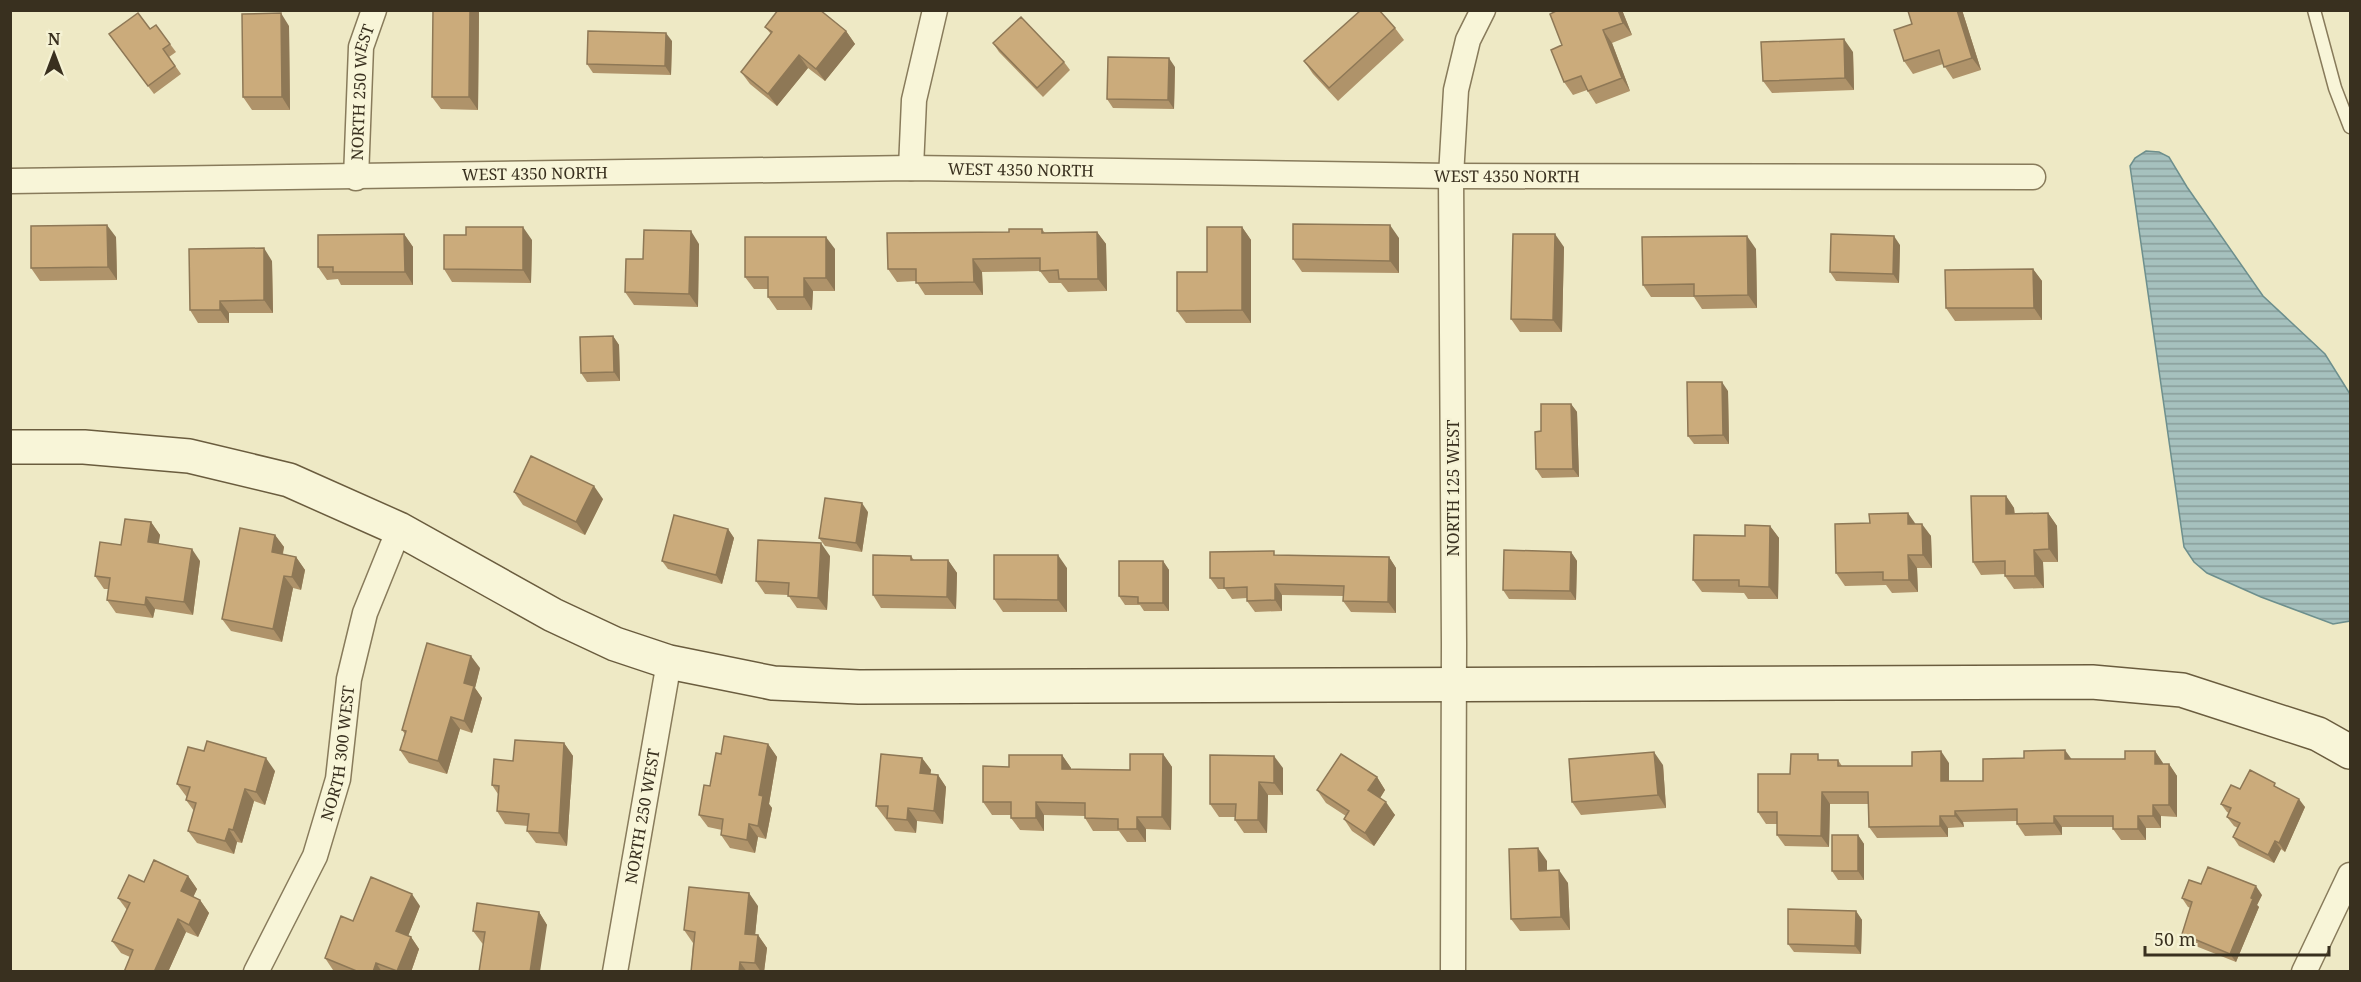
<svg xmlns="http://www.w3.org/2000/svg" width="2361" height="982" font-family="'Noto Serif',serif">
<defs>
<pattern id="water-rules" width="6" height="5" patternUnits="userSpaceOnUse" patternTransform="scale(1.5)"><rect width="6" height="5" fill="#a6c1be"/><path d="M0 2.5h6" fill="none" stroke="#889d9a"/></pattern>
</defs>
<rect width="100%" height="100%" fill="#eee9c5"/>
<path fill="url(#water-rules)" stroke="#6d8f8d" stroke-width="1.5" d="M2146,151L2159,152L2169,157L2187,187L2263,296L2325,354L2350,394V621L2333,624L2261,597L2207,573L2194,562L2184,547L2130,166L2135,158Z"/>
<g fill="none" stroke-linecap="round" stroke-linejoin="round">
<g stroke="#887b5b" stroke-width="15">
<path id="lane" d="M2314,10L2335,88L2350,127"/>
</g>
<g stroke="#887b5b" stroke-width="27">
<g id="street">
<path d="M911,168L914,100L935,10"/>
<path id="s1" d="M356,178L361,47L374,10"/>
<path id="s2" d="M10,181L911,168L1451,176L2033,177"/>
<path id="s3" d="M256,972L315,856L338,779L349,679L365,613L399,529"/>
<path id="s4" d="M615,972L669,662"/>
<path d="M1453,972L1454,643L1451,176L1456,90L1468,40L1483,10"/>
<path d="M2304,972L2350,875"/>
</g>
</g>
<g stroke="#6a5c3e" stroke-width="36">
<path id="secondary" d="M10,447H84L189,456L289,480L399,529L553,615L615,644L669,662L773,683L859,687L2092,682L2182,690L2318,734L2350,752"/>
</g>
<use href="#lane" stroke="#f8f5d8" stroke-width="12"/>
<use href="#street" stroke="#f8f5d8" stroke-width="24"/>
<use href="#secondary" stroke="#f8f5d8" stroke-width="33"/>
</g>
<path fill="#af936a" d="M433,10H479L478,110L441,109L432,97Z
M1622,10L1632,35L1612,43L1630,91L1596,104L1587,90L1573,95L1564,82L1562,45Z
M1910,10H1962L1981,70L1953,79L1943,64L1913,74L1904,61L1912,24Z
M289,26L290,110H252L243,97Z
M765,27L846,31L855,44L825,81L808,68L777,106L750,84L741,72L771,34Z
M1395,28L1404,40L1338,101L1313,74L1304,61Z
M150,29L170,44L176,52L169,57L181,74L154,94L109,34Z
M672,41L671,75L593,73L587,64Z
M993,43L1064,62L1070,70L1043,97L999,52Z
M1853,52L1854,90L1772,93L1763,81Z
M1175,67L1174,109L1113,108L1107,99Z
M1242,227L1251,240V323H1186L1177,311Z
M1042,229L1045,233L1097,232L1106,244L1107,291L1068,292L1061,283H1049L1040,271L982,272L983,295H925L916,281L897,282L888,269L1009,232Z
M404,234L413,247V285H341L338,279L327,280L318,267Z
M116,237L117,280L40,281L31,268Z
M1399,238V273L1302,272L1293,259Z
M532,240L531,283L452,282L444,269Z
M699,244L698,307L634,305L625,292L643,259Z
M1900,245L1899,283L1836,281L1830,272Z
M1564,247L1562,332H1520L1511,319Z
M835,249V291H813L812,310H777L768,297V289H754L745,277Z
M1756,249L1757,308L1702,309L1694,297H1651L1643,285Z
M272,261L273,313H229V323H198L190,310Z
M2033,269L2042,281V320L1955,321L1946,308Z
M613,336L619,345L620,381L587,382L581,373Z
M1728,391L1729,444H1694L1688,436Z
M1571,404L1577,412L1579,477L1542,478L1536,469L1541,431Z
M514,492L603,499L585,535L523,505Z
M2006,496L2014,508L2015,514L2048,513L2057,526L2058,562H2043L2044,588L2014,589L2005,576V574L1981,575L1973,562Z
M868,512L862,552L825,546L819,538Z
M151,522L160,535L158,544L200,561L193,615L155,609L153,618L116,613L107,600L108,589H104L95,576L121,545Z
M1916,524L1931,536L1932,568H1917L1918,592L1892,593L1886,585L1845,586L1836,573Z
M1770,526L1779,538L1778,599H1748L1744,593L1702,592L1693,580L1745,536Z
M728,529L734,538L722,584L668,569L662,561Z
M275,535L284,547L283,554L296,557L305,570L301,590L293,588L282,642L231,631L222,619Z
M1571,552L1577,561L1576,600L1509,599L1503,590Z
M1277,555L1389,557L1396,568V613L1351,612L1343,601V596L1282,595V611L1255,612L1247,601V598L1232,599L1225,589H1218L1210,578Z
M830,556L827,610L797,608L788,595L765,594L756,581Z
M911,556L914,560H948L957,573L956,609L881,608L873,595Z
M1163,561L1169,570V611H1144L1140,605H1125L1119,596Z
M1067,568V612H1003L994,599Z
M480,668L475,688L482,698L472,733L460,729L447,774L409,763L400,750L405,734L402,730Z
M564,743L573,756L567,846L536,843L527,831L528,826L505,824L497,811L498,794L492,785L513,761Z
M768,744L777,757L769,804L772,808L766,839L758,837L755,853L730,848L721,835L722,830L708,827L699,815L710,786L721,754Z
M2155,751L2163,764H2169L2177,776V817L2161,816V828H2146V840H2121L2113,829V827H2062V835L2025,836L2017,824V821L1963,822L1964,827L1948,828V837L1877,838L1869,827V804H1830L1829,847L1785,846L1777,835V824H1766L1758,812L1822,760H1838L1842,766H1912L1949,763V781H1983L2071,759H2125Z
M1163,754L1172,767L1171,830L1146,829V842H1127L1119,831H1093L1085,818V816L1044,815V831L1020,830L1011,818V815H992L983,802L1009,767L1062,755L1071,768V769L1130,770Z
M922,758L931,770L930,774L938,775L946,787L943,824L917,821L916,833L895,831L876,806Z
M1663,765L1666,808L1581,815L1572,802Z
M1283,768V795H1268L1267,833H1244L1235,820V817H1219L1210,804Z
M275,771L265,805L254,801L242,843L237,842L234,854L197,843L188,831L194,811L186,800L187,797L186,796L177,784Z
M1377,777L1385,790L1380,798L1395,815L1374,846L1352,831L1344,819L1346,816L1326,803L1317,790Z
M2279,788L2305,807L2285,852L2281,849L2274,863L2239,846L2233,837L2238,828L2234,826L2227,817L2229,813L2227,812L2221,804L2240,789Z
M1858,835L1864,844V880H1838L1832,871Z
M1547,861V871L1568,883L1570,930L1520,931L1511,919Z
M188,876L197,889L193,897L200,900L209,913L198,937L186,932L168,972H124L130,957L121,953L112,941L127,910L118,898L144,882Z
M2201,884L2262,895L2257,905L2259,907L2236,962L2188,943L2182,934L2191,908L2188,907L2182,898Z
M420,906L408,936L411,937L419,949L411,972H336L333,970L325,958L353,921Z
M758,906L755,935H758L767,948L764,972H691L693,943L684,930Z
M1856,911L1862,920L1861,954L1794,952L1788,944Z
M539,912L547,925L483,944L482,943L473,931Z"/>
<path fill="#8e7856" d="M470,10H479L478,110L469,97Z
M1618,10H1622L1632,35L1623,23Z
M1957,10H1962L1981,70L1972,58Z
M281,13L289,26L290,110L282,97Z
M1603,30L1612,43L1630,91L1622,78Z
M846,31L855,44L825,81L816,69Z
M666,33L672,41L671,75L665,66Z
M1844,39L1853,52L1854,90L1845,78Z
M799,55L808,68L777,106L768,94Z
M1169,58L1175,67L1174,109L1168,100Z
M107,225L116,237L117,280L108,267Z
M1390,225L1399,238V273L1390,261Z
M523,227L532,240L531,283L523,270Z
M1242,227L1251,240V323L1242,310Z
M691,231L699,244L698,307L689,294Z
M1097,232L1106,244L1107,291L1098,279Z
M404,234L413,247V285L405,272Z
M1555,234L1564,247L1562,332L1553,320Z
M1747,236L1756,249L1757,308L1748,295Z
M1894,236L1900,245L1899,283L1893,274Z
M826,237L835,249V291L826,278Z
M264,248L272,261L273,313L264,300Z
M973,259L982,272L983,295L974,282Z
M2033,269L2042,281V320L2034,308Z
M804,278L813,291L812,310L804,297Z
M220,301L229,313V323L220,310Z
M613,336L619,345L620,381L614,372Z
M1722,382L1728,391L1729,444L1723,435Z
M1571,404L1577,412L1579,477L1573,469Z
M594,486L603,499L585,535L576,522Z
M2006,496L2014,508L2015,527L2006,514Z
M862,503L868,512L862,552L856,543Z
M1908,513L1917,526L1908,524Z
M2048,513L2057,526L2058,562L2049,549Z
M151,522L160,535L157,555L148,542Z
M1922,524L1931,536L1932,568L1923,555Z
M1770,526L1779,538L1778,599L1769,587Z
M728,529L734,538L722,584L716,575Z
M275,535L284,547L280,565L272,552Z
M821,543L830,556L827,610L818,598Z
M192,549L200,561L193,615L184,602Z
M2034,550L2043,562L2044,588L2035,576Z
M1571,552L1577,561L1576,600L1570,591Z
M1058,555L1067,568V612L1058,600Z
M1908,555L1917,568L1918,592L1909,580Z
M296,557L305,570L301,590L292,577Z
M1389,557L1396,568V613L1388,602Z
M948,560L957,573L956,609L947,597Z
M1163,561L1169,570V611L1163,603Z
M284,576L293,588L282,642L273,629Z
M1275,584L1282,595V611L1275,600Z
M146,597L155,609L153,618L145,605Z
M471,656L480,668L475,688L482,698L472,733L464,721V683Z
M451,717L460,729L447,774L438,761Z
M564,743L573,756L567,846L559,833Z
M768,744L777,757L769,804L772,808L766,839L758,826L759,795Z
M2065,750L2073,761L2065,759Z
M1941,751L1949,763V792L1941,781Z
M2155,751L2163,763V776L2155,764Z
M1654,752L1663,765L1666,808L1658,795Z
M1163,754L1172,767L1171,830L1162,817Z
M1062,755L1071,768V782L1062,769Z
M1274,756L1283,768V795L1274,783Z
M266,758L275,771L265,805L256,792Z
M922,758L931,770L929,786L920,773Z
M2169,764L2177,776V817L2169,805Z
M938,775L946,787L943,824L934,811Z
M1377,777L1385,790L1377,803L1368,790Z
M1259,782L1268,795L1267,833L1258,820Z
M245,789L254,801L242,843L233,830Z
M1822,792L1830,804L1829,847L1821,836Z
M2299,799L2305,807L2285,852L2279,843Z
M1036,802L1044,815V831L1036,818Z
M1386,802L1395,815L1374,846L1365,833Z
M2153,805L2161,816V828L2153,816Z
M908,808L917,821L916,833L907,820Z
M1955,811L1963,822L1964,827L1955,816Z
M1940,816L1948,828V837L1940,826Z
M2054,816L2062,827V835L2054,823Z
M2138,816L2146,828V840L2138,829Z
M1137,817L1146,829V842L1137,829Z
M749,824L758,837L755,853L747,840Z
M229,829L237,842L234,854L225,841Z
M1858,835L1864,844V880L1858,871Z
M2275,841L2281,849L2274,863L2268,855Z
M1538,848L1547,861V884L1539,871Z
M1559,870L1568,883L1570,930L1561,917Z
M188,876L197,889L190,904L181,891Z
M2256,886L2262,895L2257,905L2259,907L2236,962L2230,954Z
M749,893L758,906L754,946L745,934Z
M412,894L420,906L405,944L396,931Z
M200,900L209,913L198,937L189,925Z
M1856,911L1862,920L1861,954L1855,946Z
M539,912L547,925L540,972H530Z
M178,919L186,932L168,972H154Z
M758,935L767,948L764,972H761L755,963Z
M411,937L419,949L411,972L397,971Z
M740,962L747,972H739Z
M376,963L382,972H373Z"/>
<path fill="#cbab7b" stroke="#8e7856" stroke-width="1.5" d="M433,10H470L469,97H432Z
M778,10H820L846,31L816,69L799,55L768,94L741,72L772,32L765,27Z
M1361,10H1379L1395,28L1329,88L1304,61Z
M1558,10H1618L1623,23L1603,30L1622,78L1588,91L1581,76L1564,82L1551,50L1562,45L1550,14Z
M1910,10H1957L1972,58L1944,67L1939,50L1904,61L1894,30L1912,24L1908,11Z
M138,13L150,29L156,25L170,44L163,49L175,66L148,86L109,34Z
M281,13L282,97H243L242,14Z
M1021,17L1064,62L1037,88L993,43Z
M588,31L666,33L665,66L587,64Z
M1844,39L1845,78L1763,81L1761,42Z
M1108,57L1169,58L1168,100L1107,99Z
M1293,224L1390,225V261L1293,259Z
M107,225L108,267L31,268V226Z
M466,227H523V270L444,269V235H466Z
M1207,227H1242V310L1177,311V272H1207Z
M1009,229H1042V233L1097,232L1098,279H1059L1058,270L1040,271V258L973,259L974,282L916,283V269H888L887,233L1009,232Z
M644,230L691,231L689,294L625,292L626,259H643Z
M404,234L405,272H333V267H318V235Z
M1513,234H1555L1553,320L1511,319Z
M1831,234L1894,236L1893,274L1830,272Z
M1747,236L1748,295L1694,296V284L1643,285L1642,237Z
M745,237H826V278H804V297H768V277H745Z
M264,248V300L220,301V310H190L189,249Z
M2033,269L2034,308H1946L1945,270Z
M613,336L614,372L581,373L580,337Z
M1687,382H1722L1723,435L1688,436Z
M1541,404H1571L1573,469H1536L1535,432L1541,431Z
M531,456L594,486L576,522L514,492Z
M1971,496H2006V514L2048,513L2049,549L2034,550L2035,576H2005V561L1973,562Z
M825,498L862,503L856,543L819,538Z
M1908,513V524H1922L1923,555H1908L1909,580H1883V572L1836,573L1835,524L1870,523L1869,514Z
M674,515L728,529L716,575L662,561Z
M125,519L151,522L148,542L192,549L184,602L146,597L145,605L107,600L110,578L95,576L100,542L121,545Z
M1745,525L1770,526L1769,587L1739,586V580H1693L1694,535L1745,536Z
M240,528L275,535L272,552L296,557L292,577L284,576L273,629L222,619Z
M758,540L821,543L818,598L788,596L789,583L756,581Z
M1504,550L1571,552L1570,591L1503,590Z
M1274,551V555L1389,557L1388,602L1343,601L1344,586L1275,584V600L1247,601V587L1224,588V578H1210V552Z
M873,555L911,556V560H948L947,597L873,595Z
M994,555H1058V600L994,599Z
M1119,561H1163V603H1138V597L1119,596Z
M427,643L471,656L464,683L474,686L464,721L451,717L438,761L400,750L406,731L402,730Z
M724,736L768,744L759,795L763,796L758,826L749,824L747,840L721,835L723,819L699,815L704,785L710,786L716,753L721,754Z
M515,740L564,743L559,833L527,831L529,814L497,811L499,786L492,785L494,759L513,761Z
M207,741L266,758L256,792L245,789L233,830L229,829L225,841L188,831L196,803L186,800L190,787L177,784L188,747L204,751Z
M2065,750V759H2125V751H2155V764H2169V805H2153V816H2138V829H2113V816H2054V823L2017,824V809L1955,811V816H1940V826L1869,827L1868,792H1822L1821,836L1777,835V812H1758V774H1790L1791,754H1818V760H1838V766H1912V752L1941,751V781H1983V759L2024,758V751Z
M1654,752L1658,795L1572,802L1569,759Z
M881,754L922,758L920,773L938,775L934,811L908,808L907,820L887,818L888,806H876Z
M1130,754H1163L1162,817H1137V829H1118V819L1085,818V803L1036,802V818H1011V802H983V766L1009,767V755H1062V769L1130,770Z
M1341,754L1377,777L1368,790L1386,802L1365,833L1344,819L1349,811L1317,790Z
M1210,755L1274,756V783L1259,782L1258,820H1235L1236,804H1210Z
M2250,770L2275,783L2274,786L2299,799L2279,843L2275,841L2268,855L2233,837L2240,823L2227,817L2231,808L2221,804L2231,785L2240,789Z
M1832,835H1858V871H1832Z
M1538,848L1539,871L1559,870L1561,917L1511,919L1509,849Z
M154,860L188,876L181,891L200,900L189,925L178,919L154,972H124L133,950L112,941L130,903L118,898L129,875L144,882Z
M2208,867L2256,886L2251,898L2253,899L2230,954L2182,934L2192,902L2182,898L2189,880L2201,884Z
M371,877L412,894L396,931L411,937L397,971L376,963L373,972H359L325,958L341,916L353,921Z
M689,887L749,893L745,934L758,935L755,963L740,962L739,972H691L695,932L684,930Z
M477,903L539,912L530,972H479L485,932L473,931Z
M1788,909L1856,911L1855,946L1788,944Z"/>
<g text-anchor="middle" stroke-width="4.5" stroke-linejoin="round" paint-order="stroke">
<g font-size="16" fill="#39301f" stroke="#f5f2d4">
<text dy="6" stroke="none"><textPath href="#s1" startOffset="86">NORTH 250 WEST</textPath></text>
<text dy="6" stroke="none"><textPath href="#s2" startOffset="1011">WEST 4350 NORTH</textPath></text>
<text dy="6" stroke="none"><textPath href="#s2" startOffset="525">WEST 4350 NORTH</textPath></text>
<text dy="6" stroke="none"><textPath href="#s2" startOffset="1497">WEST 4350 NORTH</textPath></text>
<text transform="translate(1453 488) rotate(-90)" y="6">NORTH 125 WEST</text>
<text dy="6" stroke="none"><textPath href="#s3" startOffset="236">NORTH 300 WEST</textPath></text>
<text dy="6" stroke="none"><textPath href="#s4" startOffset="158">NORTH 250 WEST</textPath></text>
</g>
</g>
<rect width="2361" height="982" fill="none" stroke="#39301f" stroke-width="24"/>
<g transform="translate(54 54)" stroke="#f5f2d4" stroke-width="4.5" paint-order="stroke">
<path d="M0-4.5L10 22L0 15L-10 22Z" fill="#39301f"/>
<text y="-9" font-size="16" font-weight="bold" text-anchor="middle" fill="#39301f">N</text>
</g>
<path d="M2145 946v9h184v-9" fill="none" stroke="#39301f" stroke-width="3"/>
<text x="2154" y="946" font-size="18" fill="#39301f" stroke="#f5f2d4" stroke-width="4.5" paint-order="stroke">50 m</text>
</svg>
